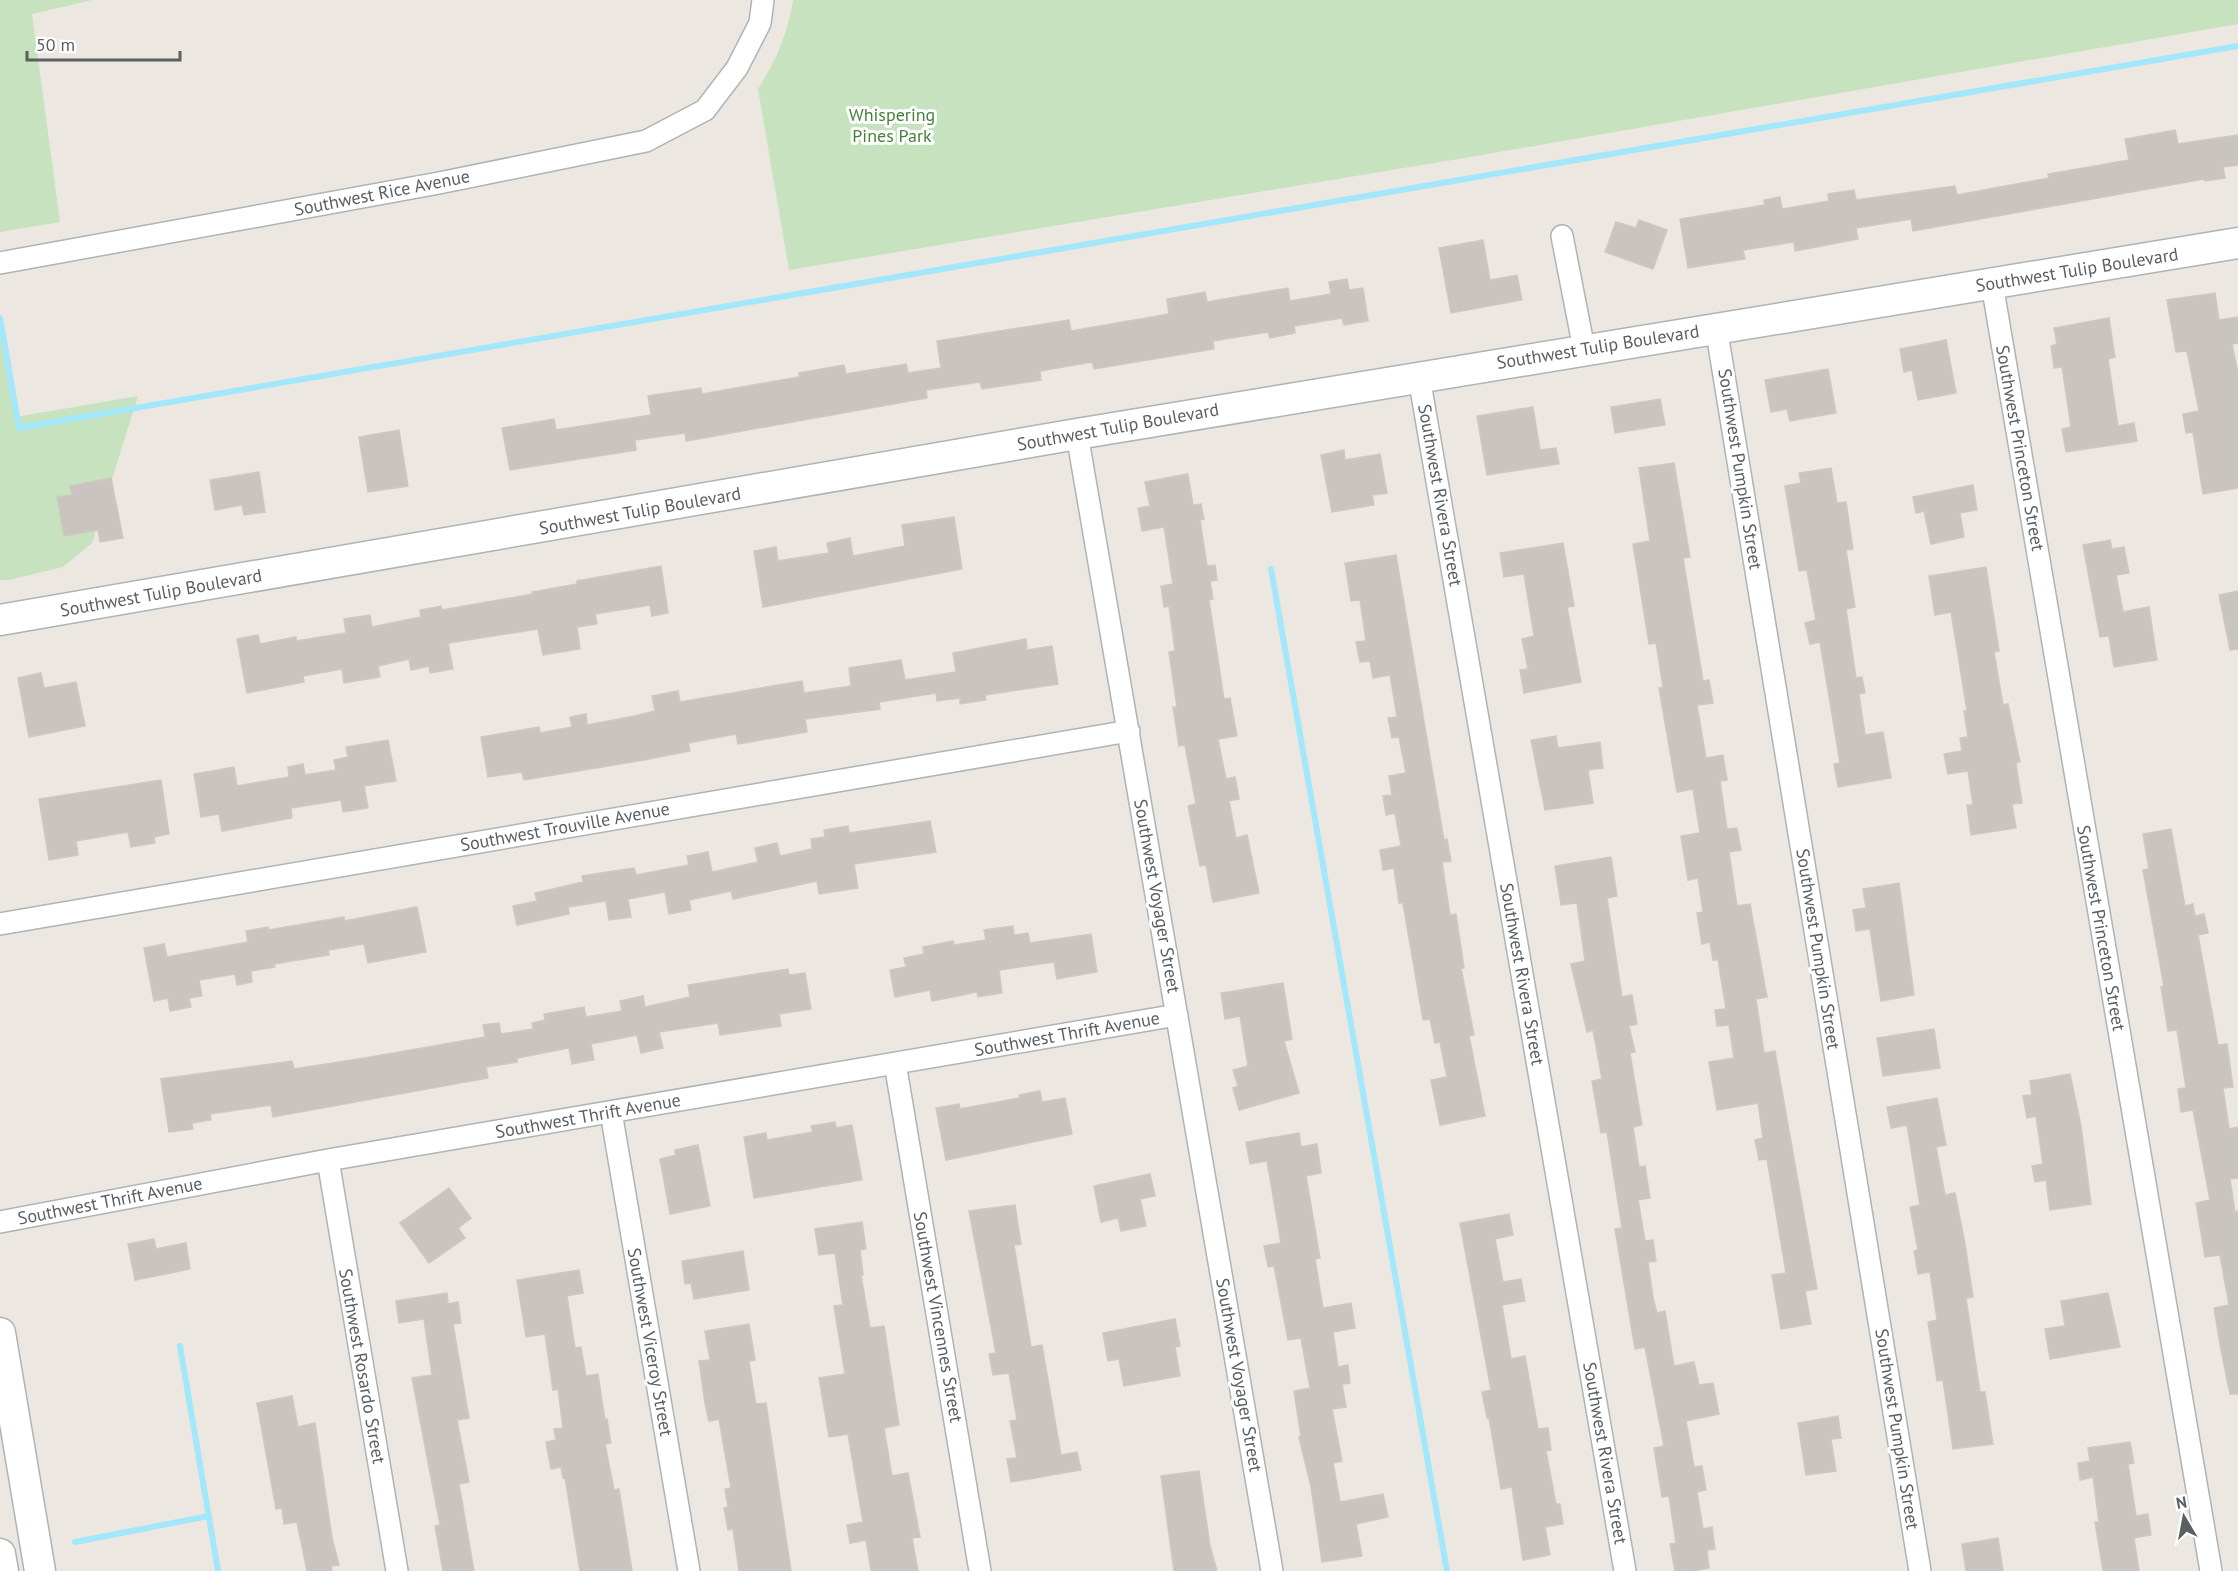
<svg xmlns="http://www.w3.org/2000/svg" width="2238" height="1571" font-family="'PT Sans',sans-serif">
<rect width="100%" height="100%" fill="#ece7e1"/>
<path fill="#c7e2be" d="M0,0H92L32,14L60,222L0,232Z
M793,0H2238V24L1470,157L789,270L758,89C776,61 788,33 793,0Z
M0,333L16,417L138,396L92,543L63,567L9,580H0Z"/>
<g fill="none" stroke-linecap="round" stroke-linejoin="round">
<path stroke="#a3e8fa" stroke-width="6" d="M0,318L19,428L2238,46
M1271,569L1447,1571
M180,1346L218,1571
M75,1542L209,1516"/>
</g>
<path fill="#c9c4c0" stroke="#d0c7c0" stroke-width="1.5" d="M2175,130L2178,144L2238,135V165L2223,167L2225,178L2205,181L2204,179L1913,231L1911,219L1856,228L1858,239L1795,251L1794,242L1743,250L1745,259L1688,268L1680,219L1765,205L1764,200L1780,197L1782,209L1829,201L1828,194L1854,190L1856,200L1955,186L1957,195L2049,178L2048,174L2129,160L2125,139Z
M1639,220L1667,230L1653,269L1605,252L1616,222L1636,228Z
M1483,240L1490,280L1517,275L1522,300L1451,313L1439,248Z
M1347,279L1349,290L1363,288L1368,321L1344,325L1342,318L1294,326L1295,333L1270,338L1268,332L1213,341L1214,349L1094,369L1092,362L1040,371L1041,380L982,389L980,382L926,390L927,398L686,441L685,433L635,440L636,450L510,470L502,428L554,419L556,430L651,415L648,396L701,388L702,394L799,377V373L844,365L846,374L906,364L908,373L941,368L937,341L1069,320L1071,331L1169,314L1167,299L1205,292L1207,302L1288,288L1290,301L1331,294L1329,282Z
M2215,293L2219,320L2238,317V343L2232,344L2238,374V488L2203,494L2193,432L2186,433L2183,414L2199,411L2187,351L2176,352L2167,300Z
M2109,318L2115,357L2108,359L2118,426L2134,423L2137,441L2066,452L2062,429L2071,427L2062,367L2054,368L2051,346L2057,344L2054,328Z
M1946,340L1956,393L1918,400L1912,370L1904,372L1900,349Z
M1828,369L1836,413L1790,421L1787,409L1771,412L1765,380Z
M1660,399L1665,425L1615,433L1611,407Z
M1533,407L1540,450L1556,448L1559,464L1487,475L1477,416Z
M399,430L408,486L368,492L359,437Z
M1344,450L1345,460L1380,454L1387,493L1372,495L1374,505L1332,512L1321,455Z
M1674,463L1690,557L1683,558L1703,681L1709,680L1713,703L1697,705L1706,758L1723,755L1727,780L1720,781L1727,829L1737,828L1741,850L1729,852L1737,906L1750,904L1767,997L1756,999L1764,1053L1775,1051L1817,1289L1805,1291L1811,1324L1781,1329L1772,1275L1786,1273L1767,1159L1759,1160L1755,1140L1763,1138L1758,1103L1717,1110L1709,1062L1734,1058L1729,1025L1717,1026L1715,1010L1726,1009L1718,960H1713L1710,942L1702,944L1697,913L1703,912L1698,878L1688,880L1681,836L1700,833L1693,789L1677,792L1659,688L1663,687L1656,643L1649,644L1633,544L1650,541L1639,468Z
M1831,468L1837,503L1846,502L1853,549L1846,550L1855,607L1846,609L1856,678L1862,677L1865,693L1859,694L1865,735L1883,732L1891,778L1838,787L1834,764L1840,763L1820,642L1810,644L1805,623L1816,620L1807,570L1799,571L1785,486L1801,483L1799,473Z
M259,472L265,512L244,515L242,505L215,510L210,480Z
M1188,474L1193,505L1201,504L1204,519L1200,520L1207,566L1215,565L1217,580L1210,581L1213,599L1209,600L1224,699L1230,698L1237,736L1218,739L1226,779L1235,777L1239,799L1229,801L1236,838L1247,835L1259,893L1213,902L1206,865L1200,866L1188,806L1196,804L1185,745L1179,746L1173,707H1177L1169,652L1175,651L1169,606L1164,607L1161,586L1173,584L1164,527L1142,531L1138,508L1150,506L1145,482Z
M111,478L123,538L100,542L98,530L64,536L57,497L72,495L70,486Z
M1973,485L1977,510L1960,513L1964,537L1931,544L1924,511L1916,513L1913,497Z
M954,517L962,569L763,607L754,551L776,547L778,561L829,553L827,543L850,538L853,556L905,546L902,525Z
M2110,540L2112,549L2124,547L2129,573L2116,575L2123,612L2149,607L2157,660L2114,667L2109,636L2100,637L2083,545Z
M1563,543L1574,606L1567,607L1581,682L1524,693L1520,670L1528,669L1522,639L1534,636L1524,574L1504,577L1500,553Z
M1396,555L1444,840L1447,839L1451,861L1442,862L1450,915L1456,914L1464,968H1461L1474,1035L1469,1036L1485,1116L1440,1125L1431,1080L1447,1077L1440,1042L1435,1043L1430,1019L1423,1020L1403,903H1399L1394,868L1383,870L1380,850L1401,846L1395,813L1386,815L1383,796L1392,795L1389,776L1406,773L1399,737L1392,738L1388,718L1397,717L1390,675L1373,678L1370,661L1360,662L1356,642L1366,641L1360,600L1351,601L1345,563Z
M661,566L668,613L652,616L650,605L595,614L597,624L577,627L580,649L543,655L538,629L448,643L453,669L430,673L429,666L411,670L409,659L378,666L380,677L344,683L342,669L303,676L304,682L247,693L237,639L258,635L260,644L296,637V641L346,633L344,619L370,615L372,627L421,617L420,610L441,606L442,610L533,594L532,592L577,584V581Z
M1986,567L1999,651L1994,652L2003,705L2008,704L2020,762L2016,763L2022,803L2012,804L2016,828L1971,835L1967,805H1973L1968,771L1948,774L1944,754L1962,751L1960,738L1968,737L1964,711H1967L1951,612L1935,615L1929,576Z
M2238,591V649L2230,650L2219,595Z
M1026,639L1027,650L1052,646L1058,684L985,695L986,700L960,704V698L937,701L936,693L879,702L880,709L805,719L807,732L738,744L736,734L688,743L690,751L644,760L524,780L522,772L488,777L481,737L539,727L540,733L572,727L570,717L586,714L587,725L635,716L655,711L652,696L678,691L680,702L802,681L804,693L851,686L849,668L901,660L905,680L956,672L953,653Z
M41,673L44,688L76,682L85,726L29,737L18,678Z
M1556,736L1558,748L1600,742L1603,768L1588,770L1593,803L1545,810L1531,740Z
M388,740L396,781L364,786L368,808L343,812L341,800L291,808L292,818L222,831L219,814L201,817L194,774L234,767L237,786L289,777L288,767L303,764L305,775L336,770L334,760L348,757L346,747Z
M161,780L169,834L154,837L155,843L131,847L128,832L76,841L78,855L49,860L39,799Z
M930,821L936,852L854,864L858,888L819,894L817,881L733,899L731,891L689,900L691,910L669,914L665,892L628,899L631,917L609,920L606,901L568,907L569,914L517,925L513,906L537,901L535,893L583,882L582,876L634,868L636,875L689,865L687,856L708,852L712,872L758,862L755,848L777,843L780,856L812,849L811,839L825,837L824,830L848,826L849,833Z
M2171,829L2185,906L2193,904L2195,916L2204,914L2208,933L2198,935L2218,1045L2227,1044L2233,1087L2223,1088L2229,1129L2238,1127V1178L2230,1179L2235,1212L2238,1211V1394H2230L2221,1350L2214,1308L2229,1305L2220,1255L2205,1257L2196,1203L2210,1200L2193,1110L2181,1112L2178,1089L2186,1088L2177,1030L2168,1031L2161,987L2164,986L2143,870L2149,869L2143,834Z
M1611,857L1617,896L1607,898L1622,997L1632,995L1637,1024L1629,1026L1635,1052L1630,1053L1642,1125L1633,1127L1639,1167L1645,1166L1650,1198L1638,1200L1645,1241L1653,1240L1656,1261L1648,1262L1653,1298L1657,1313L1665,1311L1674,1366L1694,1362L1699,1385L1713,1383L1719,1414L1686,1421L1694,1467L1702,1466L1706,1490L1697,1492L1703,1529L1712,1527L1715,1549L1707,1550L1709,1568L1692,1571H1675L1670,1544L1676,1543L1669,1496L1662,1497L1654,1448L1664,1446L1645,1347L1635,1349L1615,1229L1622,1228L1607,1132L1601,1133L1592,1081L1602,1079L1593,1030L1587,1032L1571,964L1585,961L1577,903L1561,905L1555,866Z
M1899,883L1914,995L1881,1001L1870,929L1856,931L1853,910L1866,908L1863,889Z
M417,907L426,952L368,963L364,944L328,950L329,955L274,964L275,967L251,971L252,982L237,985L235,974L199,980L202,996L189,998L191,1007L170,1011L168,998L154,1001L144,948L164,944L167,957L248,942L246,931L268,927L269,930L344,917V921Z
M1013,926L1014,935L1028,933L1030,943L1091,934L1097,972L1057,979L1054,962L999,970L1002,993L978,997L977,992L932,1001L930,990L895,997L890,970L906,967L904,958L924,954L923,947L953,941L954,945L986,940L984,930Z
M788,969L789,975L805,973L811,1009L779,1014L781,1026L720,1035L718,1023L659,1032L663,1048L641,1053L637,1035L591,1044L594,1060L572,1064L569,1048L517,1058V1062L486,1067L488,1078L273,1117L271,1105L210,1114L211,1120L192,1123L193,1129L169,1132L161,1079L292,1061L294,1069L365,1058L485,1037L483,1025L499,1023L501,1034L533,1029L532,1023L545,1020L544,1014L584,1007L586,1017L622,1011L620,1001L643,996L645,1007L690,997L688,985Z
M1283,983L1292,1039L1284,1041L1299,1093L1239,1110L1233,1088L1238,1086L1233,1070L1248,1066L1240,1016L1225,1019L1221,993Z
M1934,1029L1940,1068L1883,1076L1877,1038Z
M2070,1074L2081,1126L2091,1204L2050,1210L2046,1180L2035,1182L2032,1166L2043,1164L2041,1151L2036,1116L2027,1118L2023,1096L2032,1095L2030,1081Z
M1040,1091L1042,1102L1065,1098L1072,1134L946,1160L936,1108L959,1104L960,1109L1020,1098L1019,1095Z
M1937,1098L1946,1145L1936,1147L1945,1195L1955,1193L1965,1244L1973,1297L1966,1298L1980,1392H1985L1993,1444L1953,1449L1943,1380L1937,1381L1928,1322L1937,1320L1930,1272L1918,1274L1914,1251L1918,1250L1910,1207L1920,1205L1907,1125L1891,1128L1887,1107Z
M835,1122L836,1128L852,1125L862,1180L754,1198L744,1137L766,1133L767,1140L813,1132L811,1126Z
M1299,1133L1301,1147L1317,1144L1321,1173L1306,1176L1320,1258L1315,1259L1323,1308L1351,1303L1355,1328L1333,1332L1338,1367L1348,1365L1350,1383L1342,1384L1346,1407L1332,1409L1342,1461L1333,1463L1340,1502L1383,1494L1388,1517L1356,1524L1362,1556L1322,1562L1311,1487L1299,1437H1301L1294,1391L1310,1388L1301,1338L1288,1340L1274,1266L1268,1267L1264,1246L1281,1243L1267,1161L1250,1164L1246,1142Z
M698,1145L710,1206L670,1214L660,1159L676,1155L675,1150Z
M1150,1174L1155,1196L1140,1199L1146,1226L1121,1231L1118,1218L1101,1222L1094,1186Z
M449,1188L471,1218L458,1228L465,1238L429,1263L400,1223Z
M1015,1205L1021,1244L1014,1245L1031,1347L1042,1345L1061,1455L1077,1452L1081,1470L1011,1482L1007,1459L1017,1458L1010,1421L1017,1420L1009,1373L993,1375L989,1354L996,1353L969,1211Z
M1509,1214L1513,1235L1495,1239L1503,1282L1521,1279L1525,1301L1502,1305L1511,1359L1525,1356L1538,1429L1548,1428L1551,1450L1546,1451L1556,1504H1560L1563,1524L1545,1527L1550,1555L1523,1560L1512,1487L1501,1489L1489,1417L1487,1418L1482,1392L1491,1390L1460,1223Z
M862,1222L866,1249L860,1250L863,1275H861L870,1328L884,1326L899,1425L884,1428L892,1476L908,1473L920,1537L912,1538L918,1571H871L866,1540L850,1543L847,1525L863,1522L848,1434L829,1437L819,1378L845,1374L834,1306L843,1305L835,1253L819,1255L815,1229Z
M154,1239L156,1249L186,1243L190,1269L135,1280L128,1244Z
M743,1251L749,1290L694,1299L691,1283L685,1284L682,1261Z
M579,1270L583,1293L567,1296L575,1348L581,1347L586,1376L598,1374L605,1420L607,1419L611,1443L605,1444L614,1490L619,1489L632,1571H580L565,1477L563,1478L561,1467L551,1469L546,1442L556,1440L554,1429L563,1428L558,1389L553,1390L545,1334L526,1337L517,1280Z
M447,1293L448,1304L458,1302L461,1323L453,1324L469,1418L457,1420L469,1482L459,1484L474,1571H443L435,1526L440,1525L412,1378L432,1375L424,1319L399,1323L396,1301Z
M2108,1293L2120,1347L2050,1359L2045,1329L2065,1326L2061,1301Z
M1175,1319L1180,1346L1175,1347L1180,1376L1124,1386L1119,1359L1108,1361L1103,1333Z
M749,1324L755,1360L749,1361L753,1387L756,1404L766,1403L791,1571H739L733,1529L728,1530L724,1508L728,1507L725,1489L731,1488L719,1419L709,1421L705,1403L699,1361L710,1360L705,1331Z
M292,1396L298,1427L315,1423L332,1538L339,1565L331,1566L332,1571H307L297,1522L284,1524L282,1508L276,1509L257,1403Z
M1838,1416L1841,1438L1831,1439L1836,1471L1806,1475L1798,1423Z
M2130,1442L2134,1463L2128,1464L2136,1516L2148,1514L2151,1535L2134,1538L2139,1571H2103L2095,1522H2099L2093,1477L2080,1480L2078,1463L2090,1461L2088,1448Z
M1199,1471L1210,1546L1217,1571H1174L1161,1476Z
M1998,1538L2003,1571H1966L1962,1544Z"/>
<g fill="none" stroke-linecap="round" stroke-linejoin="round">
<g stroke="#afb3b6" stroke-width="24">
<path id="street" d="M1562,236L1584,349
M0,263L439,183L646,141L705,110L737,68L760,23L763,0
M1992,284L2211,1571
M1716,327L1920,1571
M1419,377L1625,1571
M1077,434L1272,1571
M0,924L1129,731
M895,1063L980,1571
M611,1112L689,1571
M328,1160L397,1571
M0,1222L328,1160L1177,1015"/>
</g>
<g stroke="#aeb3b6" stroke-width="33">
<path id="secondary" d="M0,620L1077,434L2238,243
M0,1333L40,1571
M0,1554L3,1571"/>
</g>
<use href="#street" stroke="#fff" stroke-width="21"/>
<use href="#secondary" stroke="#fff" stroke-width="30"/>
</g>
<g text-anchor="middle" stroke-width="6" stroke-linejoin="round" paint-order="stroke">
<g font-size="18" fill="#468139" stroke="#fff">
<text x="892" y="121">Whispering<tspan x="892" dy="21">Pines Park</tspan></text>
</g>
<g font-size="18" fill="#5a5f61" stroke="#fff">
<text transform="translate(382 193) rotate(-11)" y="6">Southwest Rice Avenue</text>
<text transform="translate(2077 270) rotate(-9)" y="6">Southwest Tulip Boulevard</text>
<text transform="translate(1598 347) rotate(-9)" y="6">Southwest Tulip Boulevard</text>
<text transform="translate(1118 427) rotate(-10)" y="6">Southwest Tulip Boulevard</text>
<text transform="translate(2020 448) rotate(80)" y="6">Southwest Princeton Street</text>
<text transform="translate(1740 469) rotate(81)" y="6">Southwest Pumpkin Street</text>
<text transform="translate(1440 495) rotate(80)" y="6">Southwest Rivera Street</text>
<text transform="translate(640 511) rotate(-10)" y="6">Southwest Tulip Boulevard</text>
<text transform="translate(161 593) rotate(-10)" y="6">Southwest Tulip Boulevard</text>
<text transform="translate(565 827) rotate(-10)" y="6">Southwest Trouville Avenue</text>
<text transform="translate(1157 896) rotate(80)" y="6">Southwest Voyager Street</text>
<text transform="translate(2101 928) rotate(80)" y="6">Southwest Princeton Street</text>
<text transform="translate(1818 949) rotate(81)" y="6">Southwest Pumpkin Street</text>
<text transform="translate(1522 974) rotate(80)" y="6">Southwest Rivera Street</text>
<text transform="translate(1067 1034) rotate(-10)" y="6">Southwest Thrift Avenue</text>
<text transform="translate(588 1116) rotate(-10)" y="6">Southwest Thrift Avenue</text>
<text transform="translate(110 1201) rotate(-11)" y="6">Southwest Thrift Avenue</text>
<text transform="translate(938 1317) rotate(80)" y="6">Southwest Vincennes Street</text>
<text transform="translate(650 1342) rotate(80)" y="6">Southwest Viceroy Street</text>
<text transform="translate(362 1366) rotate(80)" y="6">Southwest Rosardo Street</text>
<text transform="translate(1239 1375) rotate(80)" y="6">Southwest Voyager Street</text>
<text transform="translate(1897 1429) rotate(81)" y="6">Southwest Pumpkin Street</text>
<text transform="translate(1605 1453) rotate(80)" y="6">Southwest Rivera Street</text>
</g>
</g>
<g transform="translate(2184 1517) rotate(350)" stroke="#ffffff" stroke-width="4.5" paint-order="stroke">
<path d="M0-4.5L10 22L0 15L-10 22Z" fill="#5a5f61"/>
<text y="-9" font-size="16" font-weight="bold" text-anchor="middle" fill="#5a5f61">N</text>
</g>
<path d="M27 51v9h153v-9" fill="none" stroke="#5a5f61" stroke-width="3"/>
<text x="36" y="51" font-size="18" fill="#5a5f61" stroke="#ffffff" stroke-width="4.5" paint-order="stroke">50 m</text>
</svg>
